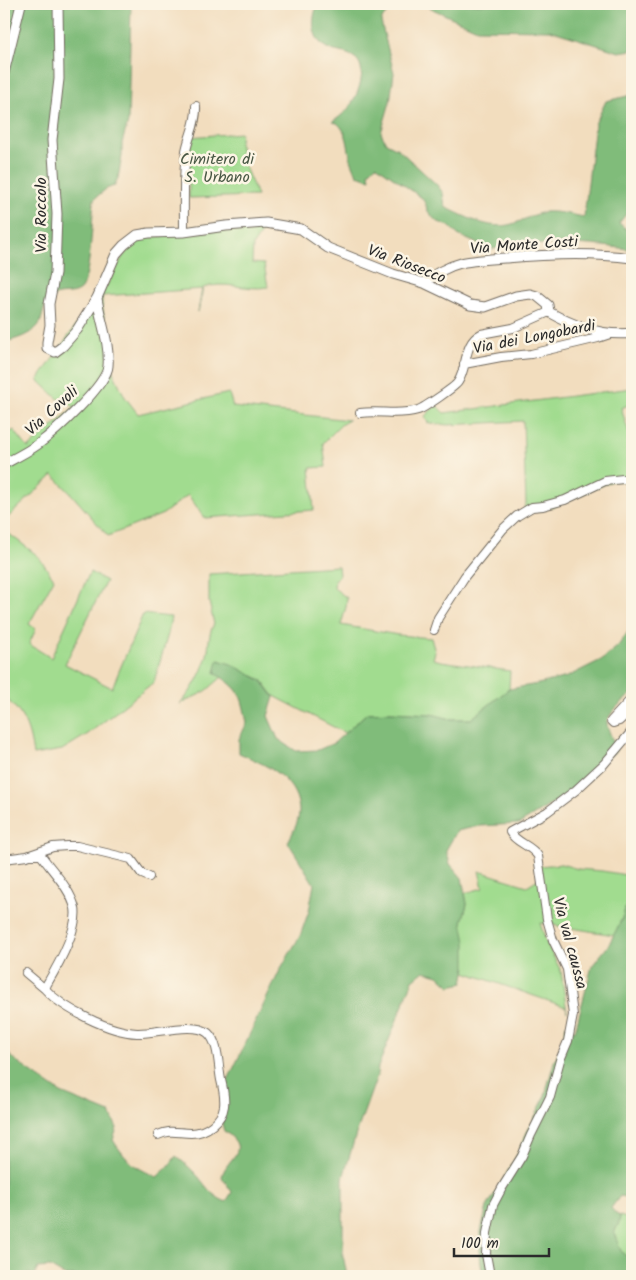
<svg xmlns="http://www.w3.org/2000/svg" width="636" height="1280" font-family="Kalam,sans-serif">
<rect width="100%" height="100%" fill="#fcf5e5"/>
<filter id="ink" filterUnits="userSpaceOnUse"><feTurbulence type="fractalNoise" baseFrequency=".02" numOctaves="2"/><feDisplacementMap in="SourceGraphic" scale="10" xChannelSelector="R" yChannelSelector="G"/><feConvolveMatrix kernelMatrix="1 2 1 2 8 2 1 2 1" color-interpolation-filters="sRGB"/></filter>
<filter id="wash" filterUnits="userSpaceOnUse"><feTurbulence type="fractalNoise" baseFrequency=".0096" numOctaves="4" result="noise"/><feDisplacementMap in="SourceGraphic" scale="20" xChannelSelector="R" yChannelSelector="G"/><feGaussianBlur stdDeviation="1.12" result="paint"/><feColorMatrix in="noise" values="0 0 0 0 0 0 0 0 0 0 0 0 0 0 0 0 0 1.4 0 .05"/><feComposite in="paint" operator="in"/></filter>
<g filter="url(#wash)">
<rect width="100%" height="100%" fill="#f2ddbe"/>
<path fill="#a1dc8f" stroke="#66845d" d="M241,133C236,156 250,175 257,196L189,198V137Z
M266,225L253,245L252,263L264,264L268,287C246,291 224,280 203,288L198,312L202,289L102,296V304L114,374L125,397L138,414L229,393L233,407L349,420L342,424L323,443L326,467L310,468L314,510L205,518L188,495L163,514L108,536L73,496L53,475L4,521V436L14,430L28,448L75,407L57,398L38,380L83,315L102,294L123,256L137,241L144,238Z
M632,388L631,404L621,408L632,442V498L624,481H612L550,508L528,513L524,507L526,504L523,421L448,425L428,423L425,416L436,405L444,413Z
M4,530L38,556L54,579L29,624L36,629L29,644L51,658L90,572L106,581L65,664L112,688L143,614L171,617L168,634L154,682L88,734L62,750L33,755C30,732 24,711 4,698Z
M338,566L339,576L335,579L334,588L347,598L346,607L341,625L398,635L431,638L435,652L433,659L441,661L510,671L509,689L471,719H451L431,714L390,712L367,713L345,733L274,696L262,680L219,660L215,673L222,677L206,691L180,704C191,693 201,674 206,659C210,647 207,636 214,624L209,602V574Z
M561,864L578,869L602,871L632,876C632,896 623,917 614,935L540,923L547,944L561,971L567,1012L566,1007L465,972L462,922L467,904L465,893L483,888L479,871L527,886L538,879L539,866Z
M620,1216L632,1220V1260C617,1251 621,1248 614,1234C616,1227 620,1223 620,1216Z"/>
<path fill="#80bc7a" stroke="#567452" d="M4,4H131L128,122L122,143V156L118,178L114,186L106,189L94,199C92,218 91,279 80,290C71,298 57,290 48,301C43,307 43,316 40,323C34,334 15,340 4,342Z
M318,4H397L383,17L381,22L394,73L390,102L381,133L386,143L398,149L437,185L443,193L445,207C464,216 490,231 512,224C523,221 533,214 545,212C557,211 572,215 584,217L595,124L606,101L632,95V207L619,223L632,234L628,249C580,242 533,242 485,250L480,245L458,235L449,226L436,221L427,210L426,205L422,198L376,165L369,172L370,179L357,175C355,170 353,165 351,160C347,146 349,133 337,123L332,122C337,119 342,115 347,110C356,100 370,69 355,58C346,51 336,53 327,48C311,39 311,18 318,4Z
M425,4H632V50L619,52L550,30L477,29L428,7Z
M632,626V694C625,699 606,715 607,724C607,728 615,744 616,751L596,766L560,799L519,824L479,826L457,831L446,850L450,864L462,878L467,904L462,922L466,942V967L463,983L450,986L438,975L424,971L413,980L378,1067L377,1076L356,1134L343,1178V1255L347,1276H65L50,1267L38,1268L34,1276L28,1273L27,1276H4V1050L21,1065L61,1093L110,1113L117,1128L113,1140C128,1163 133,1166 157,1177L168,1167L176,1156C182,1161 188,1166 194,1172C206,1184 208,1194 226,1202L232,1192L222,1177C225,1158 254,1151 224,1131L222,1124L227,1082L281,968L300,936L309,911L314,884L288,842C293,832 300,820 299,809C296,777 264,764 239,753V739L247,723C241,693 241,690 215,673L218,660L231,664L262,681L274,697L268,716L278,739L296,751L318,750L334,743L367,713L390,712L431,714L451,719H471L509,689L538,684L567,677L603,659L618,646Z
M632,885V1198L620,1196L611,1208L616,1214L620,1216C620,1223 616,1227 614,1234C621,1248 617,1251 632,1260V1276H483L480,1258V1235L487,1207L516,1157L525,1136L544,1099L554,1062L562,1044L566,1025L575,1031L592,966L608,946L622,919Z"/>
</g>
<g filter="url(#ink)">
<g fill="none" stroke-linecap="round" stroke-linejoin="round">
<g stroke="#71695e" stroke-width="10">
<path id="minor" d="M184,232C184,205 183,178 186,151C189,135 197,123 196,106
M464,364L501,357L531,354L598,338L610,334
M360,413C379,410 399,416 418,410C424,408 455,387 458,382C468,367 463,343 481,334L513,328L549,312
M434,630L438,618L465,576L503,529L517,516L532,507L543,506L565,500L605,481L632,478
M632,698L611,721L613,723L619,721L632,709
M31,855H41C52,871 70,888 75,908C79,928 57,967 47,984L45,989C63,1009 110,1032 137,1033C154,1034 195,1021 208,1033C219,1043 218,1065 221,1080C223,1088 225,1098 224,1106C222,1121 206,1133 191,1133C178,1133 171,1129 158,1135
M4,859L27,856L53,847L67,846H77L131,859L142,874L149,877
M26,973L45,989
M490,1276L486,1254L487,1233L493,1205L502,1188L522,1156L531,1135L550,1097L560,1060L568,1041L573,1015L567,969L553,940L547,919L538,856C531,845 516,843 510,832L547,812L576,790L604,764L632,731"/>
</g>
<g stroke="#71695e" stroke-width="11">
<path id="tertiary" d="M58,4L59,79L52,140L57,214L55,273L49,304L50,325L47,342V348L55,352L63,346L77,330L97,298L116,254L124,245L137,235L149,233L184,232L226,226L266,223L301,229L328,248L393,274L424,283L470,305L485,307L516,296L530,294L537,296L548,305L549,312C574,326 603,337 632,333
M4,73L21,4
M424,283C433,274 449,266 461,263C475,260 491,259 506,258C548,254 590,252 632,258
M4,464C15,458 27,452 37,445C54,433 107,385 108,366C110,343 100,320 97,298"/>
</g>
<use href="#minor" stroke="#fff" stroke-width="8"/>
<use href="#tertiary" stroke="#fff" stroke-width="9"/>
</g>
</g>
<g text-anchor="middle" stroke-width="5" stroke-linejoin="round" paint-order="stroke">
<g font-size="16" fill="#485744" stroke="#fcf5e5">
<text x="217" y="164">Cimitero di<tspan x="217" dy="18">S. Urbano</tspan></text>
</g>
<g font-size="16" fill="#2b2b2b" stroke="#fcf5e5">
<text transform="translate(40 215) rotate(-90)" y="6">Via Roccolo</text>
<text transform="translate(524 244) rotate(-4)" y="6">Via Monte Costi</text>
<text transform="translate(407 263) rotate(21)" y="6">Via Riosecco</text>
<text transform="translate(534 336) rotate(-11)" y="6">Via dei Longobardi</text>
<text transform="translate(51 410) rotate(-42)" y="6">Via Covoli</text>
<text transform="translate(571 943) rotate(75)" y="6">Via val caussa</text>
</g>
</g>
<rect width="636" height="1280" fill="none" stroke="#fcf5e5" stroke-width="20"/>
<path d="M454 1248v8h95v-8" fill="none" stroke="#2b2b2b" stroke-width="2.5"/>
<text x="461" y="1248" font-size="15" fill="#2b2b2b" stroke="#fcf5e5" stroke-width="4" paint-order="stroke">100 m</text>
</svg>
